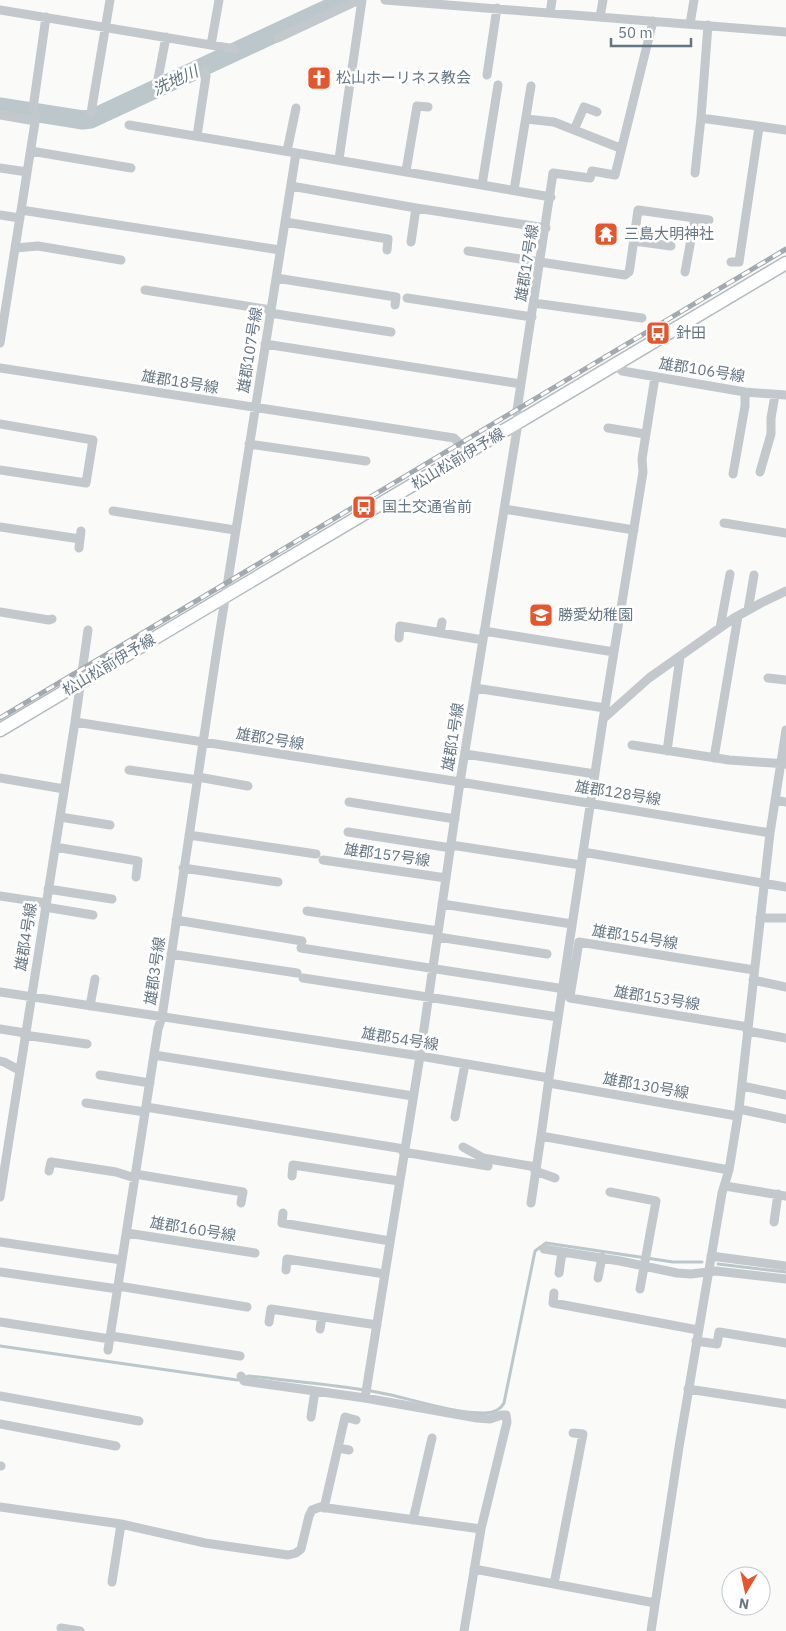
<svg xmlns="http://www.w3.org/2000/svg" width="786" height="1631" font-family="'IBM Plex Sans','Noto Sans JP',sans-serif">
<rect width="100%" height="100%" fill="#fafaf8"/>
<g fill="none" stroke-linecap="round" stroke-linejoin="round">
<path stroke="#bbc7cb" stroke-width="3" d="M718,1264L786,1272
M0,1346L237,1380L249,1376C289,1381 331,1384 371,1391C408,1397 448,1413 485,1413C493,1413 500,1411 504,1403L535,1251L546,1243L673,1262H702"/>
<path stroke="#bbc7cb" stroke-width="19" d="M0,107L83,120L91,119L342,2"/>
<g stroke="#b3babf" stroke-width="15">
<path id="secondary" d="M0,730L786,263"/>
</g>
<path stroke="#c3c8cc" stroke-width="9" d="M385,0L786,32
M0,10L235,49
M550,13L552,0
M600,17L603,0
M690,24L694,0
M278,38L359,0
M211,45L219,0
M487,75L497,8
M157,84L166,37
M33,108L46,17
M91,113L110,0
M0,115L35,121
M701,118L786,130
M526,119L554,122L620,148
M129,125L296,153
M574,130L584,107L597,112
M197,136L206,76L205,71
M31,151L131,168
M287,151L296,108
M339,159L362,0
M0,168L27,172
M406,171L417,106L428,107
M695,173L701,118L708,25
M482,185L498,85
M291,186L416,208L546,228
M514,190L531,86
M21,210L280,250
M0,215L20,218
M285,222L388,239L387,250
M634,241L671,246
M411,242L416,208
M15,248L38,246L121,260
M468,251L625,275L629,272L630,267L638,210L709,220
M731,262H739L759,127
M685,272L695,218
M276,278L396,297L395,305
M145,290L271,310
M407,298L532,317
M534,303L642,318
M270,313L391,332
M0,343L36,116
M265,344L521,384
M616,365L622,371L745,392L786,395
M0,368L454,438L468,452
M0,424L93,440L86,483L0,470
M608,428L645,434
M249,444L366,461
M760,472L771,434V418L775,395
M733,474L745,406V392
M504,509L634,530
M113,511L235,530
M724,523L786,533
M0,527L80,539
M79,548L81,531
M748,610L754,575
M0,612L49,620L52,619
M720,628L730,574
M484,631L614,652
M440,633L442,622
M399,638L400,626L483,640
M768,678L786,680
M475,688L605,708
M603,719L649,678L734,618L761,603L786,591
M75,722L460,782L770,833
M632,745L729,760L786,764
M667,751L680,657
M465,754L595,774
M714,758L738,616
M129,770L198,780
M198,777L248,786
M0,778L64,789
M775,800L786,802
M349,802L455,819
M60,817L110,825
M348,832L451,848
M189,835L316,854
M451,845L581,865
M55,847L138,861L136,877
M583,852L786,887
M323,860L446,878
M183,868L278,882
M48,889L112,899
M0,896L46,903
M442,904L572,924
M45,907L93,915
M307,911L438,931
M760,918H786
M176,920L302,941
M438,937L547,954
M301,948L571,990L579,942L754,970
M171,954L297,973
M303,978L558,1017
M753,980L786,987
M571,990L570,998L748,1027
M0,992L420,1056L549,1078L541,1136L729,1170
M90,1006L95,979
M0,1029L25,1033
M747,1031L786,1038
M24,1035L87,1044
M154,1055L413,1096
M0,1061L4,1062L19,1070
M100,1075L150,1083
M549,1078L603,720L643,472L642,459L655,377
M549,1083L737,1116
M742,1086L786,1095
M86,1103L145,1112
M146,1107L404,1149
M739,1109L786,1119
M455,1117L465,1064
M463,1147L483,1158L536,1167
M403,1152L488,1166
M49,1171L51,1162L116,1172L135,1178
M535,1171L555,1178
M135,1174L243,1192L241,1203
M292,1176L293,1165L399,1181
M725,1186L786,1196
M610,1192L656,1201L640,1289
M0,1197L75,722L88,630
M531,1203L541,1136
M283,1213L282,1223L390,1241
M774,1222L778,1194
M127,1233L255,1253
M0,1242L122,1260
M544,1249L620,1261L677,1273L691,1274L716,1271L786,1279
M711,1256L786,1266
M286,1270L287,1259L385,1274
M0,1272L118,1289
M559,1273L562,1252
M598,1278L602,1257
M118,1286L247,1307
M554,1293L553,1303L698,1330
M0,1322L110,1339
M269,1322L271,1309L377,1325
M320,1329L322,1317
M111,1336L240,1356
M696,1341L717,1344L719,1332L786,1343
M108,1350L158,1029L162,1017L217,649L296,153L551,197
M241,1376L244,1381L365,1398L477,1418L490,1419L502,1415H506L507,1422L481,1529
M688,1389L786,1404
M0,1396L139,1421
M365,1398L420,1056L460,782L518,423L517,410L553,173L590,178L592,171L615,175L653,21
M311,1417L315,1391
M0,1424L116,1446
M338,1448L349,1450
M0,1466H1
M0,1507L121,1524L205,1543L288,1555L296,1553L301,1549L309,1516L312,1510L320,1507L481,1529L464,1631
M324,1508L345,1417L356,1420
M413,1520L432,1438
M474,1569L655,1603
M112,1582L121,1524
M554,1584L583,1434L573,1433
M61,1628L80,1631
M651,1631L679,1447L722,1193L729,1170L739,1109L770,833L786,730"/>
<use href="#secondary" stroke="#fff" stroke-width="12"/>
<g stroke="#a2aab0" stroke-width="5">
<path id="rail" d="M0,718L786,249"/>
</g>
<use href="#rail" stroke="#fff" stroke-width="3" stroke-dasharray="9" stroke-linecap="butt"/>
</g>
<defs>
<g id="church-square" transform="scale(1.25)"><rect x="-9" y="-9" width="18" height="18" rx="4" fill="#e4572e" stroke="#fff"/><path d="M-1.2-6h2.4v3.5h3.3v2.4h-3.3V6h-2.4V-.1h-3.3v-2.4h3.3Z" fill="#fff"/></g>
<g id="temple-square" transform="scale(1.25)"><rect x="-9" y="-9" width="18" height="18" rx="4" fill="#e4572e" stroke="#fff"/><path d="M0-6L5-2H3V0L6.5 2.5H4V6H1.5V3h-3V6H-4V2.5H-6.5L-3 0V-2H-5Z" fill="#fff"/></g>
<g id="bus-square" transform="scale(1.25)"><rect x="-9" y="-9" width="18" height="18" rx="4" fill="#e4572e" stroke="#fff"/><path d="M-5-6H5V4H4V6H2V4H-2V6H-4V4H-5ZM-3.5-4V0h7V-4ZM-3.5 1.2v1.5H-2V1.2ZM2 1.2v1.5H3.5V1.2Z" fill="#fff"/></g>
<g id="school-square" transform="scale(1.25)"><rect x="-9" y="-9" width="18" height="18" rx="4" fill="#e4572e" stroke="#fff"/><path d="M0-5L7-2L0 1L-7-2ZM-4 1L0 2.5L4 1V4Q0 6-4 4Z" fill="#fff"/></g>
</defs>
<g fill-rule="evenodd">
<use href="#church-square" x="319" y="78"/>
<use href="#temple-square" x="606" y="234"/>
<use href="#bus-square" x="658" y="333"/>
<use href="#bus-square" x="364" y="507"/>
<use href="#school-square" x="541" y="615"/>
</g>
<g text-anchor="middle" stroke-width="5" stroke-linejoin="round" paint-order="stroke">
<g font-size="15" fill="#657683" stroke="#fff" text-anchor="start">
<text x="336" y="83">松山ホーリネス教会</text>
<text x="624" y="239">三島大明神社</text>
<text x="676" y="338">針田</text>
<text x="382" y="512">国土交通省前</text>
<text x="558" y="620">勝愛幼稚園</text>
</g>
<g font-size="15" fill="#657683" stroke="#fff">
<text transform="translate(527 263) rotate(-81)" y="5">雄郡17号線</text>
<text transform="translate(250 350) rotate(-81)" y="5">雄郡107号線</text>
<text transform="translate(702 370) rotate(9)" y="5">雄郡106号線</text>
<text transform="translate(180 382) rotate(9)" y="5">雄郡18号線</text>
<text transform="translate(458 459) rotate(-31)" y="5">松山松前伊予線</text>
<text transform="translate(109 665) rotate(-31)" y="5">松山松前伊予線</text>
<text transform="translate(453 737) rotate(-81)" y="5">雄郡1号線</text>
<text transform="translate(270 739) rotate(9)" y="5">雄郡2号線</text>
<text transform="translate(618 793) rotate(9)" y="5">雄郡128号線</text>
<text transform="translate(387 855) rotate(8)" y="5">雄郡157号線</text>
<text transform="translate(26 937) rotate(-81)" y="5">雄郡4号線</text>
<text transform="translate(635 937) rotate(9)" y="5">雄郡154号線</text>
<text transform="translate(155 971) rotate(-82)" y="5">雄郡3号線</text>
<text transform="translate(657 998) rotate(9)" y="5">雄郡153号線</text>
<text transform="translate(400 1039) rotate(9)" y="5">雄郡54号線</text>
<text transform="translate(646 1086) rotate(10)" y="5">雄郡130号線</text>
<text transform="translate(193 1229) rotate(9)" y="5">雄郡160号線</text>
</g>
<g font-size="16" font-style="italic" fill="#60757c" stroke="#fff">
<text transform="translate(175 80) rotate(-25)" y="6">洗地川</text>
</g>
</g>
<g transform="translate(746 1591) rotate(189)"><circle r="24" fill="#ffffff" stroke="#c1c8cd"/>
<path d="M0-4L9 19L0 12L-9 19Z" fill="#e4572e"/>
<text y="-8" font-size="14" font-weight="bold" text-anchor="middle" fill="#657683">N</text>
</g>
<path d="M611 38v8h80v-8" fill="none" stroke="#657683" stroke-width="2.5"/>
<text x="618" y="38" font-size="15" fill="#657683" stroke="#ffffff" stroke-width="4" paint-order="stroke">50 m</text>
</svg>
